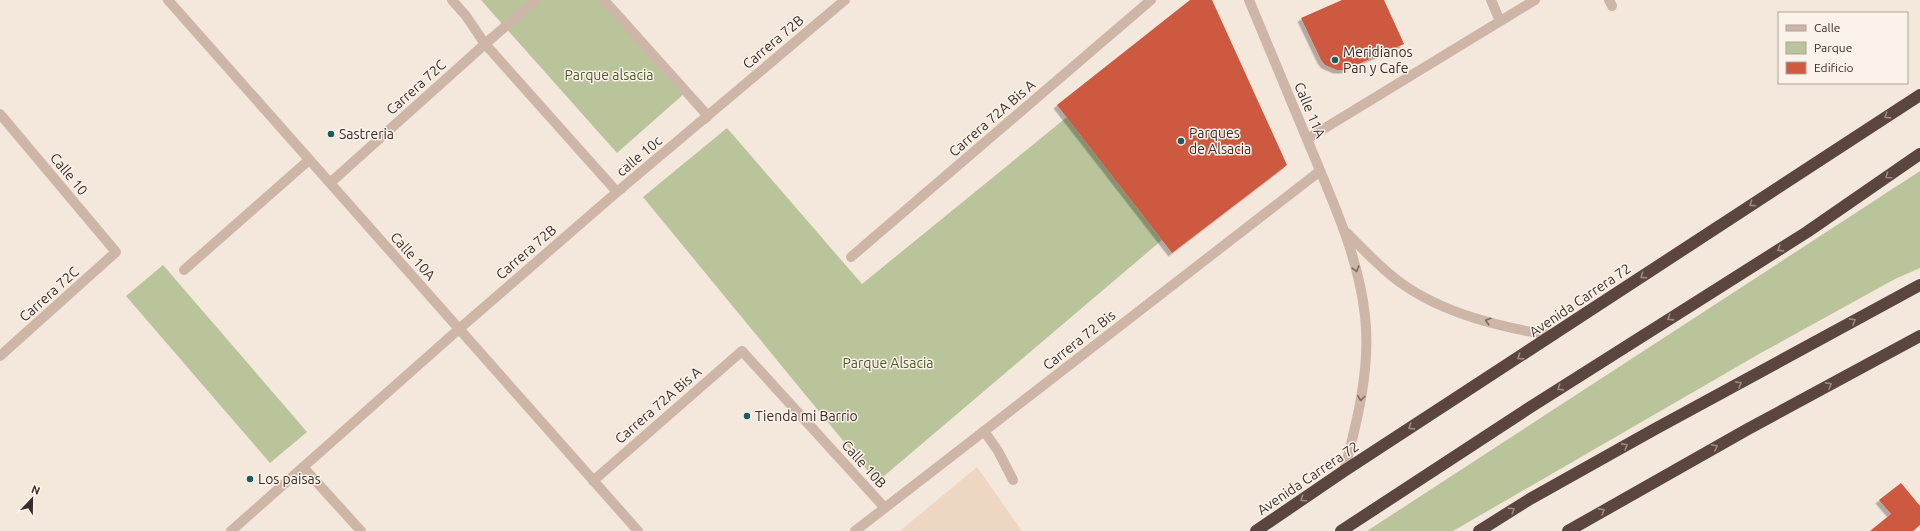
<svg xmlns="http://www.w3.org/2000/svg" width="1920" height="531" font-family="Ubuntu,sans-serif">
<defs>
<filter id="shadow"><feDropShadow dx="-3.5" dy="3.5" stdDeviation="0" flood-color="#0004"/></filter>
</defs>
<rect width="100%" height="100%" fill="#f4e7dc"/>
<path fill="#b9c49b" d="M481,0H604L686,92L617,153Z
M1067,117L1162,240L877,482L643,197L727,128L862,284Z
M1920,171V268L1895,279L1759,354L1453,531H1367Z
M163,265L307,432L270,463L126,296Z"/>
<path fill="#edd7c2" d="M977,467L1022,531H899L901,530Z"/>
<path fill="#cd5a41" filter="url(#shadow)" d="M1190,0H1212L1287,165L1172,253L1057,105Z
M1342,0H1384L1404,44L1345,70H1337L1325,65L1321,60L1301,18Z
M1901,483L1920,506V525L1913,531H1870L1891,514L1879,500Z"/>
<g fill="none" stroke-linecap="round" stroke-linejoin="round">
<path stroke="#cdb6a7" stroke-width="10" d="M1609,0L1612,6
M984,431L998,451L1013,480"/>
<path stroke="#cdb6a7" stroke-width="10" d="M168,0L638,531
M452,0L466,16L485,44L617,192L622,188
M604,0L708,116L703,120
M1249,0C1271,52 1292,104 1314,156C1336,209 1359,260 1365,316C1371,367 1357,423 1344,471
M1491,0L1500,21
M0,114L116,252L0,356
M1307,139L1535,0
M330,183L485,44L536,0
M1347,233C1364,250 1381,269 1401,283C1444,314 1501,327 1553,336
M851,257L1151,0
M184,270L309,160
M303,467L361,531
M593,481L742,351L885,508
M231,531L459,329L617,192L845,0
M855,531L1320,171"/>
<path stroke="#5a453f" stroke-width="12" d="M1256,531L1344,471L1920,95
M1341,531L1529,408L1807,232L1920,154
M1479,531L1530,499L1655,429L1920,285
M1568,531L1748,429L1920,336"/>
</g>
<defs><path id="oneway-chevron" d="M-2-3.5L2.5 0L-2 3.5" fill="none" stroke-width="1.6" stroke-linecap="round" stroke-linejoin="round"/></defs>
<g stroke="#9a8a83">
<use href="#oneway-chevron" transform="translate(1887 116) rotate(147)"/>
<use href="#oneway-chevron" transform="translate(1888 176) rotate(145)"/>
<use href="#oneway-chevron" transform="translate(1752 204) rotate(146)"/>
<use href="#oneway-chevron" transform="translate(1780 249) rotate(148)"/>
<use href="#oneway-chevron" transform="translate(1643 276) rotate(146)"/>
<use href="#oneway-chevron" transform="translate(1670 318) rotate(148)"/>
<use href="#oneway-chevron" transform="translate(1853 321) rotate(-29)"/>
<use href="#oneway-chevron" transform="translate(1520 357) rotate(147)"/>
<use href="#oneway-chevron" transform="translate(1739 384) rotate(-29)"/>
<use href="#oneway-chevron" transform="translate(1829 385) rotate(-29)"/>
<use href="#oneway-chevron" transform="translate(1560 388) rotate(148)"/>
<use href="#oneway-chevron" transform="translate(1411 427) rotate(147)"/>
<use href="#oneway-chevron" transform="translate(1625 446) rotate(-29)"/>
<use href="#oneway-chevron" transform="translate(1715 447) rotate(-29)"/>
<use href="#oneway-chevron" transform="translate(1303 499) rotate(146)"/>
<use href="#oneway-chevron" transform="translate(1512 510) rotate(-32)"/>
<use href="#oneway-chevron" transform="translate(1602 511) rotate(-29)"/>
</g>
<g stroke="#7c6a61">
<use href="#oneway-chevron" transform="translate(1356 269) rotate(74)"/>
<use href="#oneway-chevron" transform="translate(1488 321) rotate(-163)"/>
<use href="#oneway-chevron" transform="translate(1361 398) rotate(97)"/>
</g>
<g fill="#1b5d5d" stroke="#fbf2e9" stroke-width="1.5">
<circle cx="1335" cy="60" r="4"/>
<circle cx="331" cy="134" r="4"/>
<circle cx="1181" cy="141" r="4"/>
<circle cx="747" cy="416" r="4"/>
<circle cx="250" cy="479" r="4"/>
</g>
<g text-anchor="middle" stroke-width="3" stroke-linejoin="round" paint-order="stroke">
<g font-size="14" fill="#392c28" stroke="#fbf2e9">
<text transform="translate(773 42) rotate(-40)" y="5">Carrera 72B</text>
<text transform="translate(416 87) rotate(-42)" y="5">Carrera 72C</text>
<text transform="translate(1310 110) rotate(67)" y="5">Calle 11A</text>
<text transform="translate(992 118) rotate(-41)" y="5">Carrera 72A Bis A</text>
<text transform="translate(639 156) rotate(-40)" y="5">calle 10c</text>
<text transform="translate(69 174) rotate(50)" y="5">Calle 10</text>
<text transform="translate(526 252) rotate(-41)" y="5">Carrera 72B</text>
<text transform="translate(413 256) rotate(48)" y="5">Calle 10A</text>
<text transform="translate(49 294) rotate(-42)" y="5">Carrera 72C</text>
<text transform="translate(1580 300) rotate(-34)" y="5">Avenida Carrera 72</text>
<text transform="translate(1079 340) rotate(-38)" y="5">Carrera 72 Bis</text>
<text transform="translate(658 405) rotate(-41)" y="5">Carrera 72A Bis A</text>
<text transform="translate(864 464) rotate(48)" y="5">Calle 10B</text>
<text transform="translate(1308 478) rotate(-34)" y="5">Avenida Carrera 72</text>
</g>
<g font-size="14" fill="#392c28" stroke="#fbf2e9" text-anchor="start">
<text x="1343" y="57">Meridianos<tspan x="1343" dy="16">Pan y Cafe</tspan></text>
<text x="1189" y="138">Parques<tspan x="1189" dy="16">de Alsacia</tspan></text>
<text x="339" y="139">Sastreria</text>
<text x="755" y="421">Tienda mi Barrio</text>
<text x="258" y="484">Los paisas</text>
</g>
<g font-size="14" fill="#4b592a" stroke="#fbf2e9">
<text x="609" y="80">Parque alsacia</text>
<text x="888" y="368">Parque Alsacia</text>
</g>
</g>
<rect x="1778" y="12" width="130" height="72" fill="#fbf2e9" stroke="#ada39c"/>
<rect x="1786" y="25" width="20" height="6" fill="#cdb6a7" stroke="#ada39c"/>
<text x="1814" y="32" font-size="12" fill="#392c28">Calle</text>
<rect x="1786" y="42" width="20" height="12" fill="#b9c49b" stroke="#ada39c"/>
<text x="1814" y="52" font-size="12" fill="#392c28">Parque</text>
<rect x="1786" y="62" width="20" height="12" fill="#cd5a41" stroke="#ada39c"/>
<text x="1814" y="72" font-size="12" fill="#392c28">Edificio</text>
<g transform="translate(32 499) rotate(22)" stroke="#fbf2e9" stroke-width="3" paint-order="stroke">
<path d="M0-3L7 15L0 10L-7 15Z" fill="#392c28"/>
<text y="-6" font-size="11" font-weight="bold" text-anchor="middle" fill="#392c28">N</text>
</g>
</svg>
